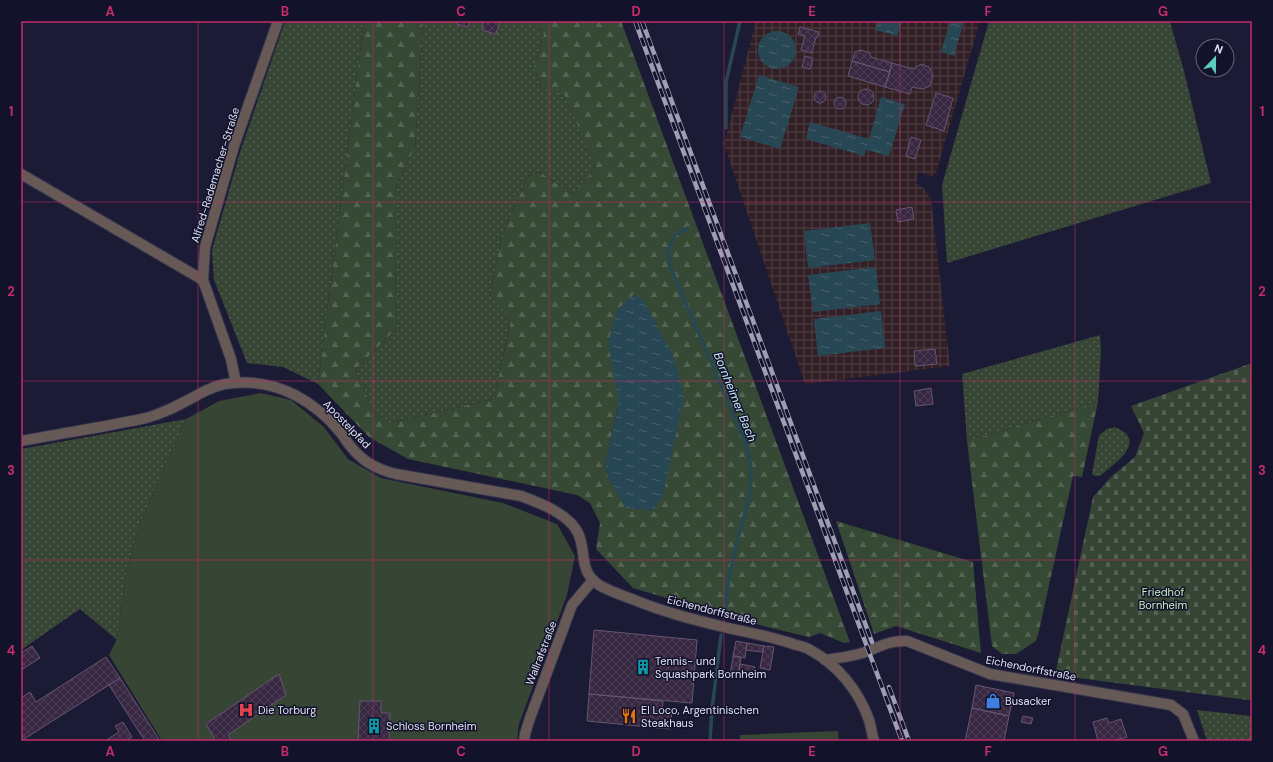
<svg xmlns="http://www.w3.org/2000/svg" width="1273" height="762" font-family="'DM Sans',sans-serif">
<defs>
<pattern id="industrial-grid" width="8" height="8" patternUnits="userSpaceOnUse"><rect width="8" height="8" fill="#322026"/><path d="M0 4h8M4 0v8" fill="none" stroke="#4f4046"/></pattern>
<pattern id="grass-dots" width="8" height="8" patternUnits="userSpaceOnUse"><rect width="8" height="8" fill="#374535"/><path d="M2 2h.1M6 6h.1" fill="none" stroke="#546053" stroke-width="1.8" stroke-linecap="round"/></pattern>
<pattern id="forest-firs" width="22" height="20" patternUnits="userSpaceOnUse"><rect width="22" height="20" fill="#364934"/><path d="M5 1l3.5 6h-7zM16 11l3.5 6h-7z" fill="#536352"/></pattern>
<pattern id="cemetery-stones" width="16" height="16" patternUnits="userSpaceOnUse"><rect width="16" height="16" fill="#374535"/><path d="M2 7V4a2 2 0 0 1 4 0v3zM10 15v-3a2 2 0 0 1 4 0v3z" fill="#546053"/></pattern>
<pattern id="water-ripples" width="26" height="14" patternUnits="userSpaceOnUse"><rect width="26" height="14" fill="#284754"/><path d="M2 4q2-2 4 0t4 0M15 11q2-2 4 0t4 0" fill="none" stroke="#47616d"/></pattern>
<pattern id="building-cross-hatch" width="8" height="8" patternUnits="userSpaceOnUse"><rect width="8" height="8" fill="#382841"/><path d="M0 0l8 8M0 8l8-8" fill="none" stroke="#4b3d54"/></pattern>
</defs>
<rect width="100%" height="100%" fill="#1b1b35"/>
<path fill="url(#industrial-grid)" d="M756,21H980L936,173L932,176H930L919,172L916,183L924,189L931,199L950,366L805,384L724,144Z"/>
<path fill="url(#grass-dots)" d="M285,21H364L318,384L283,367L247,363L214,280L212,250L240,152Z
M423,21H535L544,34L534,68L542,89L564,93L596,167L572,194L540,172L528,176L502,235L490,295L511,319L494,399L390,423L374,413L355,370L397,328L395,268V188L415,147Z
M989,21H1170L1172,29L1184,71L1211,183L947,263L942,185Z
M1100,335L1101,350L1098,402L967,441L962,374Z
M186,419L139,526L127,569L117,640L80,609L21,650V449Z
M1115,427C1149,441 1115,463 1100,476H1095L1092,474L1099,435L1107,429Z
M1197,710L1252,716V741H1207Z"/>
<path fill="url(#forest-firs)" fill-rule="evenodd" d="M364,21H423L415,147L395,188V268L397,328L355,370L374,413L390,423L494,399L511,320L490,295L502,235L528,176L540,172L572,194L596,167L564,94L542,89L534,68L544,34L535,21H621L850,642L844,643L820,633L809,637L747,622L633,588L596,549L600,523L590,503L577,495L408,459L369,437L318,384ZM619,401L609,479L605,465Z
M1098,402L1082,477L1073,476L1039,631L1036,641L1016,654H1002L992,646L967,441Z
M836,521L973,562L981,653L896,626L874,634Z"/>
<path fill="url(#cemetery-stones)" d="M1252,363V699L1248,700L1055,675L1093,497L1111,477L1135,457L1144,433L1131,406Z"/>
<path fill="#374535" d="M261,393L291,400L324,427L348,459L381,478L503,503L557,524L575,556L567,595L519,724L517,741H162L109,655L117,639L127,569L139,526L186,419L219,401Z
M838,731L839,741H740V735Z"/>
<path fill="url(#water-ripples)" d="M878,21H902L897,36L875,30Z
M950,21H964L954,56L941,52Z
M758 50a19 19 0 1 1 38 0a19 19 0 1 1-38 0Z
M759,75L799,87L780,149L740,137Z
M881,97L905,104L889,156L866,150L864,156L806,139L810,122L869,139Z
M870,223L875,260L808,268L804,231Z
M876,267L880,304L813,312L808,275Z
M634,294L644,301L674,358L684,396L663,497L652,511L626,508L609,479L605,465L619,401L608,343L617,310Z
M881,311L885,348L818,356L814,319Z"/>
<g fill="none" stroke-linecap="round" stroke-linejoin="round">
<path stroke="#284754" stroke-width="3.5" d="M726,128V82L740,21
M688,228L675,235L668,251L670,266L740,430C745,442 750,454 751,468C753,494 744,514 738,538C732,562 727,586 725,611
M710,741L712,709L721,635"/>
</g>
<path fill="url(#building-cross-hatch)" stroke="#665571" d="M458,21H470L468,27L457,24Z
M482,21H500L496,34L482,30L484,21Z
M800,27L819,32L817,38L816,37L812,53L801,50L805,36L798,34Z
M861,50L870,53L871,57L892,63L890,72L852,61L855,52Z
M805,56L813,58L810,69L802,67Z
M852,61L890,72L885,87L848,76Z
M892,63L913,69L921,64L929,67L933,75L930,86L922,89L912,87L910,94L885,87Z
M858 97a8 8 0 1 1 16 0a8 8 0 1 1-16 0Z
M814 97a6 6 0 1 1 12 0a6 6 0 1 1-12 0Z
M936,93L953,98L944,131L926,125Z
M834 103a6 6 0 1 1 12 0a6 6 0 1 1-12 0Z
M911,137L921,140L915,159L906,156Z
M912,207L914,219L898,222L896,210Z
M935,349L937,364L915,366L914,351Z
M931,388L933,404L916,406L914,391Z
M594,630L697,640L692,703L589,694Z
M736,641L747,643L745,658L733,656Z
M747,643L764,646L762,652L746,650Z
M32,646L40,658L21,670V653Z
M764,646L774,647L770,670L760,668Z
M733,656L741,657L738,676L730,675Z
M106,657L120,678L21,741V698L30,692L36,702Z
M740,664L755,667L753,679L738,676Z
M279,674L286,695L228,735L232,741H216L206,724Z
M120,678L160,741H145L109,685Z
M976,685L1014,693L1009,716L972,708Z
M589,694L663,701L662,711H672L670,729L587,721Z
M360,701H381V713H390L389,740L358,741Z
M972,708L1009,716L1004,741H965Z
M1023,716L1033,718L1031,724L1021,722Z
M1107,718L1109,723L1121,719L1127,737L1112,741H1098L1093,722Z
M123,722L132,737L125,741H105L119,732L115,726Z"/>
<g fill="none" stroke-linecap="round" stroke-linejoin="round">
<g stroke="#373750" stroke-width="12">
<path id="minor" d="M21,174L203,280
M236,383L231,359L203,280L205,247L234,146L278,21
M825,660C837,658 848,657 859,654C877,649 887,640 907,641L990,674L1171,705L1183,714L1194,741
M524,741L525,734L530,718L572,605L593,580"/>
</g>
<g stroke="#373750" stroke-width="12">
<path id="tertiary" d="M21,441C63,433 105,427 146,418C169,412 187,400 207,390C233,377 270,382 295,395C312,404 327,416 339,431C344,436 347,443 352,448C363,462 379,470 396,474L521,496C540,503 569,514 578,533C587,552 578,571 599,585C609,591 621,595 632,599C663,612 695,620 728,628C751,633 774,637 796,645C800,646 806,647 810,650C837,664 859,691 869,720C871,727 872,734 874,741"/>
</g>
<use href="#minor" stroke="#675a56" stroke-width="10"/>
<use href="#tertiary" stroke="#675a56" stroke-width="10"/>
<g stroke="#9e9fb4" stroke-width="4.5">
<path id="rail" d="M635,21L902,741
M642,21L872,642
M889,687L909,741"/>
</g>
<use href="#rail" stroke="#12122b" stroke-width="3" stroke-dasharray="9" stroke-linecap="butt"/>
</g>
<path fill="none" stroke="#c52c6a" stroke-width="1" stroke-opacity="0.55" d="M198,21V741M373,21V741M549,21V741M724,21V741M900,21V741M1075,21V741M21,202H1252M21,381H1252M21,560H1252"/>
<defs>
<g id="building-bare" transform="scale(1.2)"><path d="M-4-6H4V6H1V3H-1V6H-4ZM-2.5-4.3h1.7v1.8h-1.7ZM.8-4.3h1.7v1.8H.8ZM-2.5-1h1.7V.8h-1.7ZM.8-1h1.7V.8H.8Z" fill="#0f9aa8" stroke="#12122b" stroke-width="2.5" paint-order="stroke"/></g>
<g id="shop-bare" transform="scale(1.2)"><path d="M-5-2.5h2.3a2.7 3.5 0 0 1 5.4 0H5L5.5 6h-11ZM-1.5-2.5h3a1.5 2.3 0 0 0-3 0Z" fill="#3f7fe0" stroke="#12122b" stroke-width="2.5" paint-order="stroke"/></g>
<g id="hospital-bare" transform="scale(1.2)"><path d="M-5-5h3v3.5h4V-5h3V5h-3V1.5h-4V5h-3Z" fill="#e0444e" stroke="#12122b" stroke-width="2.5" paint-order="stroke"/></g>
<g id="restaurant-bare" transform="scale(1.2)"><path d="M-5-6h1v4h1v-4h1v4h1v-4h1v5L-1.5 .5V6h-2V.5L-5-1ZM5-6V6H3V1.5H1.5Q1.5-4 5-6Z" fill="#e8710a" stroke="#12122b" stroke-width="2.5" paint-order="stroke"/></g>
</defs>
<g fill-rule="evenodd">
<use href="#building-bare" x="643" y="667"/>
<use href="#shop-bare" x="993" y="701"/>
<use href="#hospital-bare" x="246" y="710"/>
<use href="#restaurant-bare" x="629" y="716"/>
<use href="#building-bare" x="374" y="726"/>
</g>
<g text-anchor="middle" stroke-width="3" stroke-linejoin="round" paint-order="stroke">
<g font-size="11" fill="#e0e2f4" stroke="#12122b">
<text transform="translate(215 175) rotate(-73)" y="4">Alfred-Rademacher-Straße</text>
<text transform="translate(347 424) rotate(46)" y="4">Apostelpfad</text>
<text transform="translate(712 610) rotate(14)" y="4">Eichendorffstraße</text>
<text transform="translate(541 653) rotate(-69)" y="4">Wallrafstraße</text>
<text transform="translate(1031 668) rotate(11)" y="4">Eichendorffstraße</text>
</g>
<g font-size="11" fill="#c8f0c3" stroke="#12122b">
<text x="1163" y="596">Friedhof<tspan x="1163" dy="13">Bornheim</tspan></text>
</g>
<g font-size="11" fill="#e0e2f4" stroke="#12122b" text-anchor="start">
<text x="655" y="665">Tennis- und<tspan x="655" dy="13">Squashpark Bornheim</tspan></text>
<text x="1005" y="705">Busacker</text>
<text x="258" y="714">Die Torburg</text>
<text x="641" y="714">El Loco, Argentinischen<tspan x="641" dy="13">Steakhaus</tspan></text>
<text x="386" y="730">Schloss Bornheim</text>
</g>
<g font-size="12" font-style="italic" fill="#c6eafa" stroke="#12122b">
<text transform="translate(735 397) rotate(68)" y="4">Bornheimer Bach</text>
</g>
</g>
<rect width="1273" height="762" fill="none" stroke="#12122b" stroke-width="44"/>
<g transform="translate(1215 58) rotate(22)"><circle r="19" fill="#12122b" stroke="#64657b"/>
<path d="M0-3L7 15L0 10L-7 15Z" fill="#5ccebb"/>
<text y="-6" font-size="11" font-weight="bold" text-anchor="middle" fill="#e0e2f4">N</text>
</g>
<rect x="22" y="22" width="1229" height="718" fill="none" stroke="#c52c6a" stroke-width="1.5"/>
<g font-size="13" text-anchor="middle" font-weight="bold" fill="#c52c6a">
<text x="110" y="16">A</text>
<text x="285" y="16">B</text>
<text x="461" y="16">C</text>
<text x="636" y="16">D</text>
<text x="812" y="16">E</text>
<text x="988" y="16">F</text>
<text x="1163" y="16">G</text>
<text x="11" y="116">1</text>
<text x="1262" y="116">1</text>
<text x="11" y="296">2</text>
<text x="1262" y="296">2</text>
<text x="11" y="475">3</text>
<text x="1262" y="475">3</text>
<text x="11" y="655">4</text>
<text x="1262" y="655">4</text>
<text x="110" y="756">A</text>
<text x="285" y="756">B</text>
<text x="461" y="756">C</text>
<text x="636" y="756">D</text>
<text x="812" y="756">E</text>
<text x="988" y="756">F</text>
<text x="1163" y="756">G</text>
</g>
</svg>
